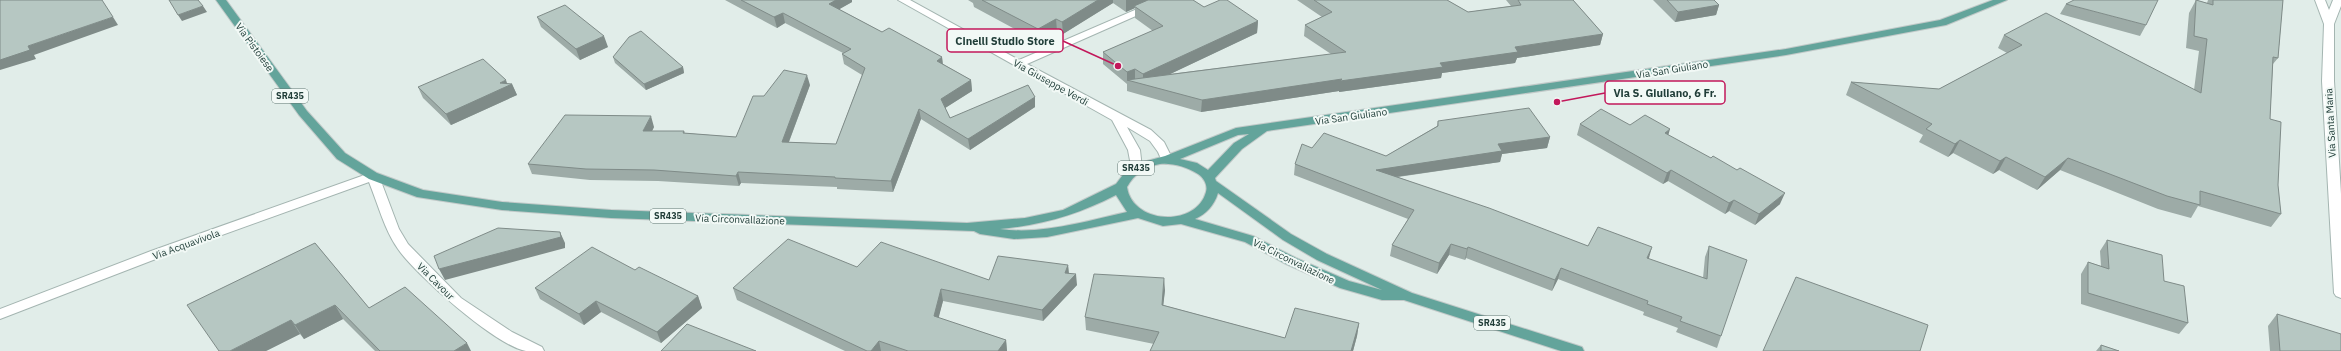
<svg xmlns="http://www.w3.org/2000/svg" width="2341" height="351" font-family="'IBM Plex Sans',sans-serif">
<rect width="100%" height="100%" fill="#e1ede9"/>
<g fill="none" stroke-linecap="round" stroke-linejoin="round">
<g stroke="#a4b5b1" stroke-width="2">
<path id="minor" d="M898,0H910L1019,60L1158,0H1172L1027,64L1151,130L1164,142L1173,160L1167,164L1163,163L1158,152L1150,141L1127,127L1140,150L1142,168L1136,172L1132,171L1128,150L1112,120Z
M2315,0H2325L2329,10L2333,0H2341V6L2334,24V81L2341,194V298L2336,296L2334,293L2322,81L2324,24Z
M373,172L379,176L399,229L408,244L461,298L512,332L542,347L544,351C538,351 531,351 526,351C496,346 415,274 398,249C384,229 378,204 369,182L161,257L0,319V309L151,251Z"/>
</g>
<g stroke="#c1c9c8" stroke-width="2">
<path id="major" d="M216,0H226L307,111L345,153L377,173L423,190L502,202L611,210L967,223L1025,218L1063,210L1116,184L1125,172L1136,164L1165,156L1236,128L1786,49L1940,20L1993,0H2007L1946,25L1786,55L1267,131L1242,149L1215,178L1216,181L1291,234L1327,254L1412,293L1582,347L1584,351H1561L1404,300H1382L1340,288L1286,264L1245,242L1181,224L1163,226L1138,218L1047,237L1014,239L980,234L974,231L611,218L502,210L417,197L369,179L337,159L299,115ZM1249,134L1234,143L1208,170L1197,163L1180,159L1238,135ZM1160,164C1173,163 1187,167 1198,174C1204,178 1208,185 1206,192C1196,228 1132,224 1127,187C1134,174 1145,167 1160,164ZM1218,193L1283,240L1317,260L1382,290L1349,281L1296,258L1253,236L1195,219C1206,214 1214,206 1218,193ZM1116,195L1127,212C1086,221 1042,235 1000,229C1043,225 1079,214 1116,195Z"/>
</g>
<use href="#minor" fill="#fff" fill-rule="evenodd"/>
<use href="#major" fill="#63a49b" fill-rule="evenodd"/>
</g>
<path fill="#9daba7" d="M725,0H852V2L839,9L882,32L942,57L943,64L971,80L972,91L945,108L950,118L1035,97V107L970,150L921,119L893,192L837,189V187L741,183L739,186L658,181L590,180L532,174L528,164L654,127L652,131H684L685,133L736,137L764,96L810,85L789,142L836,144L862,75L844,64L842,54L843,53L785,23L777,28Z
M968,0H1193L1204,7L1258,21L1257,33L1170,74L1331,54L1304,36L1305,25L1322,17L1297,0H1447L1468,12L1511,6L1506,0H1573L1603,34L1600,45L1517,58L1515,63L1442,73L1441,78L1339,92V91L1201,112L1127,91V84L1103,64V52L1153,31L1135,18V8L1126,12L1113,3L1063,34L1057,31L1039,42L974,7L973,3Z
M1653,0H1714L1719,5L1716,15L1675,22Z
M2196,0L2207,3L2208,0H2283L2278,58L2273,64L2270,119L2281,214L2271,227L2198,206L2191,218L2158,209L2060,170L2037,190L1999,170L1993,174L1953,153L1948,157L1919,142L1923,135L1846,95L1851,82L1939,89L2007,53L1998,48L2004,35L2194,90L2199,51L2186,48L2189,13Z
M2066,4L2146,25L2140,36L2060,14Z
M537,17L608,47L580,60L541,27Z
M613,57L683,67L684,73L646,90L615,63Z
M508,84H512L517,95L451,125L423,98L418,87Z
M1438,121L1550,137L1547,148L1502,154L1500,162L1398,177L1588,246L1648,259L1703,278L1705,257L1709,246L1721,336L1717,348L1676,332L1678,328L1643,315L1644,312L1558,279L1552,291L1466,258L1465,260L1449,255L1437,274L1390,256L1392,245L1408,219L1294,175L1295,164L1312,148L1386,156L1437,126Z
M1580,124L1630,125L1668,135L1780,204L1755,225L1729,211L1725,214L1668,181L1663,184L1577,135Z
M2107,240L2164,281L2188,323L2179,334L2081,304V274L2088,262L2101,266L2100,251Z
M315,243L369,308L471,351H375L343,319L304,339L300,334L266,351Z
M1068,265L1069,273L1077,285L1043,321L943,301L938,318L1006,340L1007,351H845L737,300L733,288L857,267L989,280Z
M635,270L698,296L702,308L661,343L601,312L584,325L540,299L535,288Z
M1165,290L1163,305L1285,338L1359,323L1357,336L1353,351H1150L1154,344L1086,330L1085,317Z
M2277,314L2341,351H2270L2268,326Z
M2101,345L2119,351H2096Z"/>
<path fill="#7f8b88" d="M836,0H852V2L831,14L829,4Z
M1098,0H1113V3L1063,34L1062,22Z
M1126,0H1154L1134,6L1135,8L1126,12Z
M1719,5L1716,15L1675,22L1678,12Z
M203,6L207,12L182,21L178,15Z
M783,13L785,23L777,28L774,17Z
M113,17L118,25L34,55L36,59L0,70V60L28,46Z
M1056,19L1057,31L1039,42L1038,29Z
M1258,21L1257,33L1147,85L1143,84V74Z
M1603,34L1600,45L1517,58L1515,63L1442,73L1441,78L1339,92V91L1201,112L1202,100L1440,63L1515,47Z
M604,36L608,47L580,60L576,49Z
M942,57L943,68L937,61Z
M683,67L684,73L646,90L644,84Z
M1135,69V81L1127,80V72Z
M807,75L810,85L785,152L782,142Z
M506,80L508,86L512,84L517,95L451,125L446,114L500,83Z
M971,80L972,91L942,110L941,99Z
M1035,97V107L970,150L968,139Z
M919,109L921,119L893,192L891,181Z
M651,116L654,127L647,141L643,131Z
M1670,129L1667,140L1665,133Z
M1550,137L1547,148L1502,154L1500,162L1374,180L1376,170L1498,144Z
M1960,140L1953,153L1948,157L1955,144Z
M2006,157L1999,170L1993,174L2000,161Z
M2068,158L2060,170L2037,190L2045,177Z
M1671,170L1668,181L1663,184L1667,173Z
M738,172L741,183L739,186L736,176Z
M1785,193L1780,204L1755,225L1759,214Z
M1734,200L1729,211L1725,214L1729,203Z
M560,232L565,243V248L445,280L439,269Z
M1451,244L1449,255L1437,274L1439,263Z
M1468,247L1466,258L1465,260L1467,249Z
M1652,247L1649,258L1643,269L1647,258Z
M1068,265L1069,277L1076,274L1077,285L1043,321L1042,310L1065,273Z
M1561,268L1558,279L1552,291L1555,280Z
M1164,278L1165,290L1162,317V305Z
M941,289L943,301L936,328L934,316Z
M698,296L702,308L661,343L657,332Z
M596,301L601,312L584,325L579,314Z
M335,305L343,319L304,339L295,325Z
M291,320L300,334L266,351H230Z
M1359,323L1357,336L1353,351H1351Z
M1006,340L1007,351H998Z
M879,341L881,351H871Z
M467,343L471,351H454Z"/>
<path fill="#b6c7c2" stroke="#7f8b88" d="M0,0H102L113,17L28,46L30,50L0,60Z
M169,0H198L203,6L178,15Z
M741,0H836L829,4L882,32L889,28L942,57L937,61L971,80L941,99L950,118L1028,85L1035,97L968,139L919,109L891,181L835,178V177L738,172L736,176L654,170L586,169L528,164L565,115L651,116L643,131H684L683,133L736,137L753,96H764L784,70L807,75L782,142L836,144L865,68L842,54L851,49L783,13L774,17Z
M982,0H1098L1062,22L1056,19L1038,29Z
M1148,0H1193L1204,7L1220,0H1227L1258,21L1143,74L1135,69L1127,72L1103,52L1163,26L1134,6Z
M1314,0H1447L1468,12L1521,5L1518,0H1573L1603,34L1515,47L1518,52L1440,63L1443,67L1340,81L1342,79L1202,100L1127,80L1346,52L1305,25L1332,12Z
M1667,0H1714L1719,5L1678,12Z
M2074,0H2158L2146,25L2066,4Z
M2196,0L2213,5V0H2283L2278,58L2273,57L2270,119L2281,122L2278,185L2281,214L2200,191V205L2167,196L2068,158L2045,177L2006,157L2000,161L1960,140L1955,144L1926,129L1932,124L1851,82L1939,89L2022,45L2004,35L2046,13L2201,93L2207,39L2194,36Z
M565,5L604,36L576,49L537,17Z
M641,31L683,67L644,84L613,57L629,37Z
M483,59L506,80L500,83L512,84L446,114L418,87Z
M1529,108L1550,137L1498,144L1502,151L1376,170L1489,208L1588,246L1598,227L1652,247L1647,258L1707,279L1709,246L1747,260L1721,336L1680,321L1682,317L1647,304L1648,301L1561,268L1555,280L1468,247L1467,249L1451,244L1439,263L1392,245L1414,210L1295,164L1302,144L1312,148L1324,133L1386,156L1438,126V121Z
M1601,109L1630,125L1645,115L1670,129L1665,133L1711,158L1713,156L1737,170L1740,168L1785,193L1759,214L1734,200L1729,203L1671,170L1667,173L1580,124Z
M498,228L560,232L561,237L439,269L434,256Z
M788,239L857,267L881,242L989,280L998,256L1068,265L1065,273L1076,274L1042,310L941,289L934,316L1006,340L998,351H908L879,341L871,351H867L733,288Z
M2107,240L2162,255L2164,281L2184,286L2188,323L2088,293V262L2109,269Z
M315,243L369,308L405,287L467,343L454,351H380L335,305L295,325L291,320L230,351H219L187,305Z
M592,247L635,270L639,267L698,296L657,332L596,301L579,314L535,288Z
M1094,274L1164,278L1162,305L1285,338L1295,308L1359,323L1351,351H1150L1159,332L1085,317Z
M1796,277L1928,325L1920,351H1763Z
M2277,314L2341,334V351H2280Z
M687,324L756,351H661Z
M2101,345L2119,351H2101Z"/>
<g text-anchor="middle" stroke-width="4" stroke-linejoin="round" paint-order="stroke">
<g fill="#f2f9f6" stroke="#607672" stroke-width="1">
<rect x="272" y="89" width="36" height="14" rx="3"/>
<rect x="1118" y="161" width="36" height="14" rx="3"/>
<rect x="650" y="209" width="36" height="14" rx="3"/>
<rect x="1474" y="316" width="36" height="14" rx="3"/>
</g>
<g font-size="9" font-weight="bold" fill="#213e39">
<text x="290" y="99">SR435</text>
<text x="1136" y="171">SR435</text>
<text x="668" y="219">SR435</text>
<text x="1492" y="326">SR435</text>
</g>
<g font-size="10" fill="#213e39" stroke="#f2f9f6">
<text transform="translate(255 47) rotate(54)" y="4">Via Pistoiese</text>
<text transform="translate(1672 69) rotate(-9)" y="4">Via San Giuliano</text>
<text transform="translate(1051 82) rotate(29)" y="4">Via Giuseppe Verdi</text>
<text transform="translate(1351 116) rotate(-8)" y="4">Via San Giuliano</text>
<text transform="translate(2330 123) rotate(-93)" y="4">Via Santa Maria</text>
<text transform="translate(740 219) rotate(2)" y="4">Via Circonvallazione</text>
<text transform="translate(186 244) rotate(-20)" y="4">Via Acquavivola</text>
<text transform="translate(1294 261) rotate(26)" y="4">Via Circonvallazione</text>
<text transform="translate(436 281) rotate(45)" y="4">Via Cavour</text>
</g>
</g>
<path fill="none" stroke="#c2185b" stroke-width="1.5" d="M1118 66L1063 41M1557 102L1605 93"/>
<g fill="#c2185b" stroke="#f2f9f6" stroke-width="1.5">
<circle cx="1118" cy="66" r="4"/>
<circle cx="1557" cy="102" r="4"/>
</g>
<g fill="#f2f9f6" stroke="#c2185b" stroke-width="1.5">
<rect x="947" y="29" width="116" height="23" rx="4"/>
<rect x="1605" y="81" width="120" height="23" rx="4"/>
</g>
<g font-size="11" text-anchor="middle" font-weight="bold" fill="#213e39">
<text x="1005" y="45">Cinelli Studio Store</text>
<text x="1665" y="97">Via S. Giuliano, 6 Fr.</text>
</g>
</svg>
